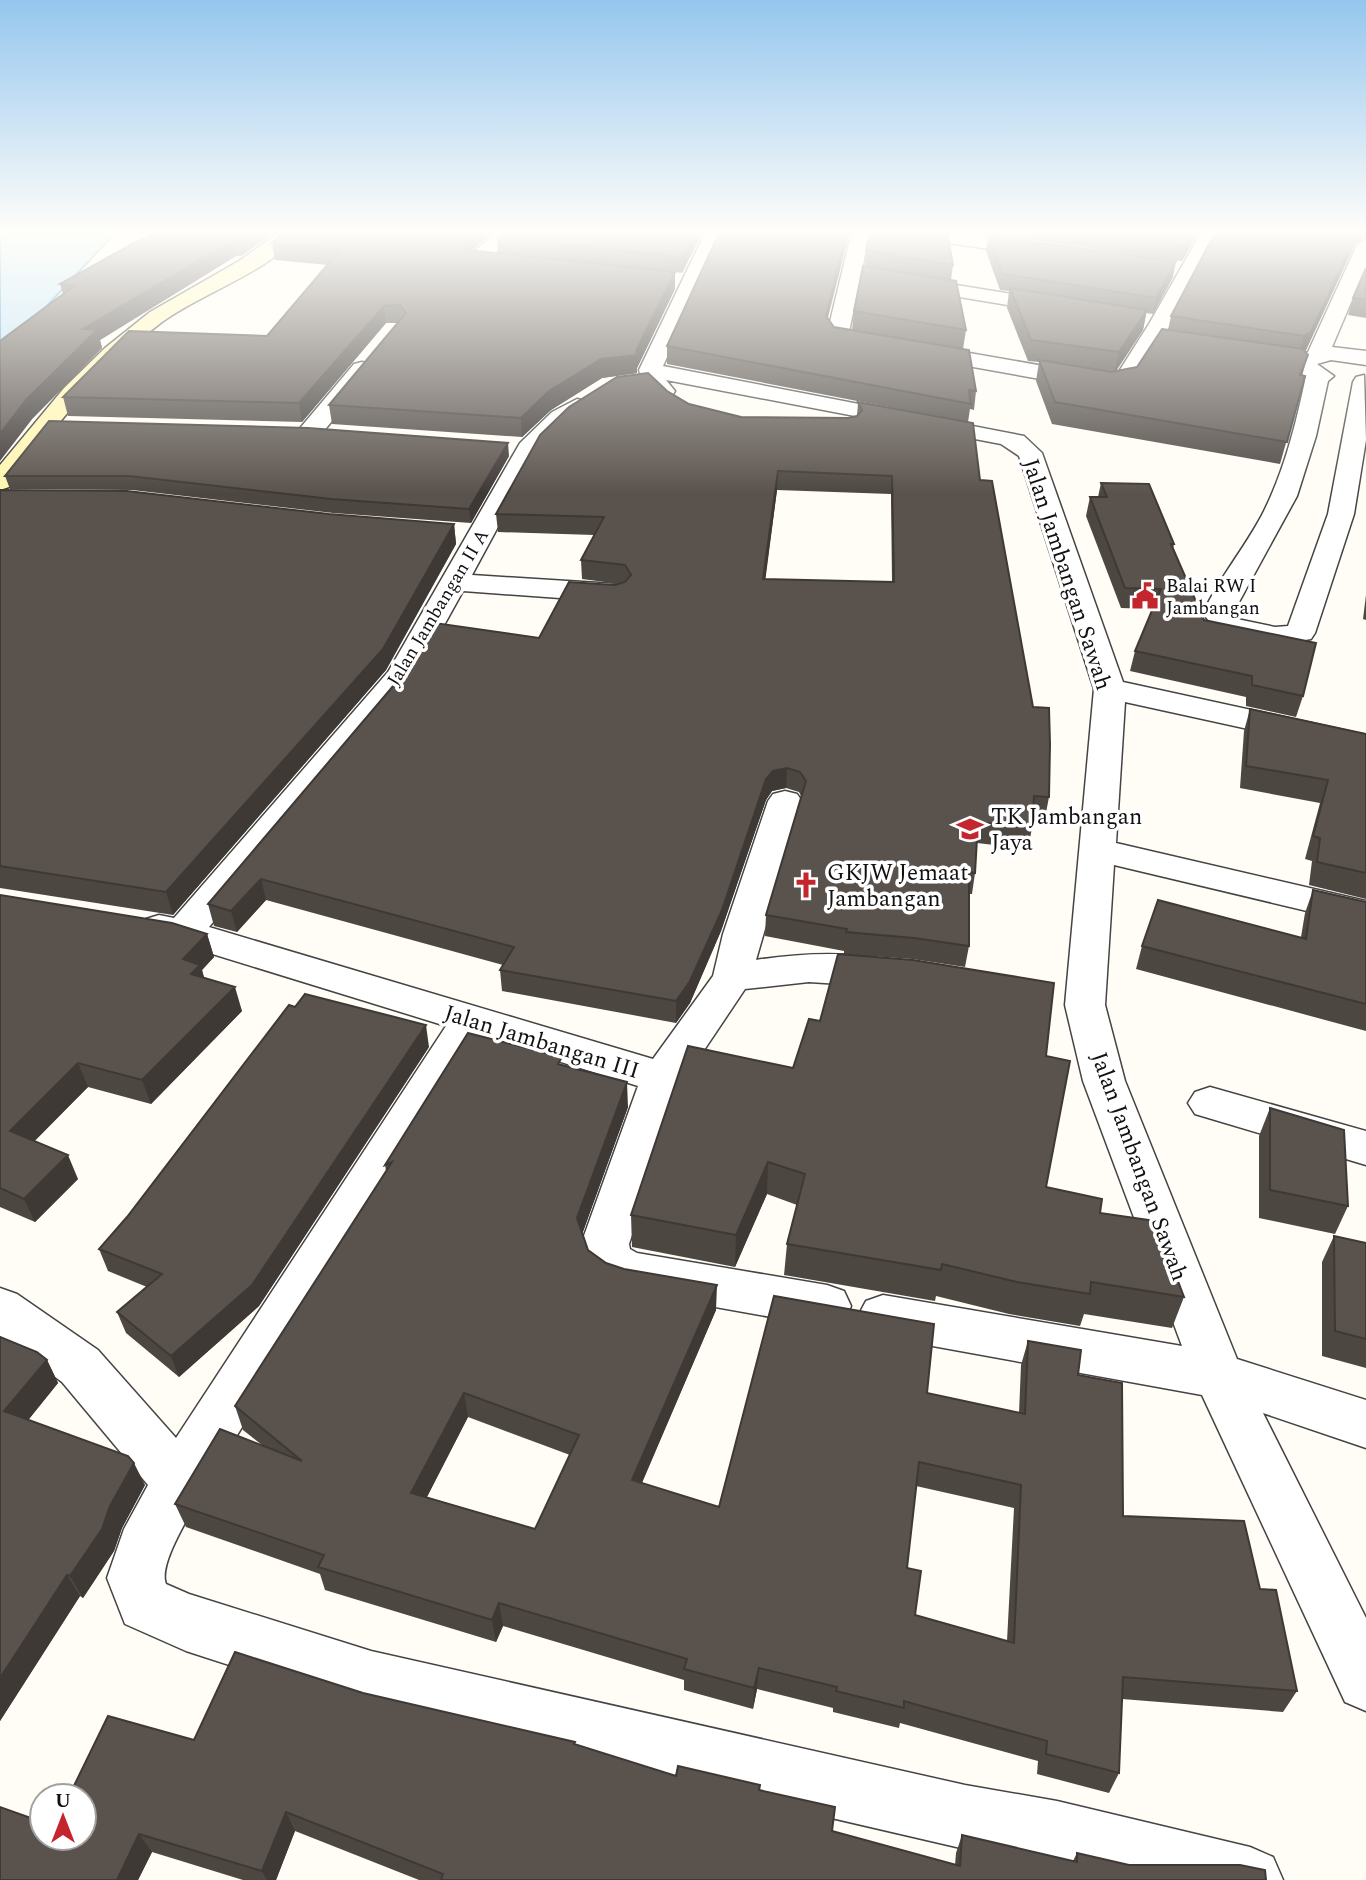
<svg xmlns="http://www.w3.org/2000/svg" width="1366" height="1880" font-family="Spectral,serif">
<rect width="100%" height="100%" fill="#fffdf5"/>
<path fill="#b9e0f7" stroke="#3f96cf" stroke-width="2" d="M0,231H117L0,356Z"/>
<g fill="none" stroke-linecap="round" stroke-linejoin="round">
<g stroke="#444" stroke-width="3">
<path id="street" d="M498,231H518L492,256L524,260L527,264L524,268L517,270L469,264L466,260L469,256Z
M706,231H724L663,366L1024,436L1042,453L1123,682L1366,735V755L1125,702L1116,843L1366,901V925L1114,865L1105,1005L1125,1081L1237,1359L1366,1400V1448L1263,1413L1366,1618V1711L1345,1702L1202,1395L883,1337L866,1331L858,1316L866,1301L883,1295L1182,1346L1083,1081L1065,1005L1094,689L1019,456L1001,444L666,380L675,391L672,396C654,400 643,386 639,370Z
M852,231H870L849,332L1107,377L1116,376L1149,324L1202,231H1220L1171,324L1132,386L1107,391L833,342L827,334Z
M896,231H946L1040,244L1049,250L1040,256L905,237Z
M1366,239V267L1332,347L1366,351V365L1331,360L1317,364L1334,376L1328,381L1316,436L1297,496L1233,613L1237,619L1275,627L1288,626L1328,514L1353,382L1356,377L1364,375L1366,440L1354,514L1315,633L1311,639L1275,645L1217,632L1203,613C1219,578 1244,549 1262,515C1284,472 1296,424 1306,376L1301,374L1295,363L1301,354L1308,352L1357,245Z
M907,277L1062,302L1069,304L1072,308L1069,312L1062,314L900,287L897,283L900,279Z
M362,362L370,364L373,369L370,374L319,437L310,439L301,437L298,432L301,427L354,364Z
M577,399L585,401L589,406L539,451L472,575L615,584L625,587L629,593L625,599L615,602L463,591L412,683L209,927L653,1059L713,976L723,934L768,801L773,794L785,791L797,794L802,801L756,960C803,953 854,950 900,963L906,973L900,983L886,987L809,982L745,989L682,1083L629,1244L630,1249L637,1253L827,1285L844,1291L851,1306L844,1321L827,1327L626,1291L609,1285L592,1274L581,1244L638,1086L481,1037L198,1499C189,1517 158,1565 166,1584L189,1594L371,1651L965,1785L1057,1801L1250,1847L1273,1857L1283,1880H1118L1057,1865L965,1849L371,1711L186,1651L125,1624L107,1578L124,1529L148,1485L62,1382L0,1336V1288L17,1294L98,1350L176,1438L446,1026L180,944L146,937L140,928L146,919L159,915L174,918L388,672L520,443L552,412Z
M1210,1087L1366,1131V1165L1195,1114L1188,1103L1195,1092Z"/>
</g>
<g stroke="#333" stroke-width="3">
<path id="secondary" d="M281,231H301C270,273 204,291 162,322C101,368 54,427 9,487L0,490V465L64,388L105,348L150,312L239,261Z"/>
</g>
<use href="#street" fill="#fff" fill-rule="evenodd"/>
<use href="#secondary" fill="#fff6b0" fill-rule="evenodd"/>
</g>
<path fill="#4d4742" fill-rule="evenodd" d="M138,231H276L241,256H236L100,340L102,348L33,418L63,294L60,284L154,235Z
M285,231H494L471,251L498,253L497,238L503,231H703L682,273L675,272V289L637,368V373L602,378L551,410L522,437L332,424L329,405L398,323H386L302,422L68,416L63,397L267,336L328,265L275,260L272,243Z
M979,231H1199L1182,261L979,233Z
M1366,231V237L1355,244L1306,350L1304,351L1302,375L1305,376L1280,464L1052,424L1036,381L1039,362L1028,361L1007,308L1009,291L1000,290L986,251L988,236L1173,277L1153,314L1146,313L1143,330L1116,371L1137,367L1168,330L1171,316Z
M866,251L953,265L951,280L966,330L963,349L852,330L854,311L865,266Z
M1366,268V318L1348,315L1353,298Z
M828,319L834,327L976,391L974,410L970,409L968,422L980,480L1049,797L1045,818L1033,817L1032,828L1028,849L977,843L975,873L972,894H969V946L965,967L912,959L844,954V951L765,936L766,915L801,796L799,792L786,788L772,791L766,800L721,931L690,1003L676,1023L502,991L500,970L503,965L266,900L237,932L214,926L208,904L539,638L615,585L620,584L582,579L581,560L594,535L498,532L496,514L667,391L689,404L741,417L848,418L857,416L858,402L955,420L667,364V346ZM777,490L891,494L892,582L765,579Z
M509,456L471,523L333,513L132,490L10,489L5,476Z
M1101,483L1174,544L1173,549L1204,620L1303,696L1296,717L1246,706V697L1130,671L1135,651L1153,609L1121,608L1086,516L1090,497H1098Z
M0,490L454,524L456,544L386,670L173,915L0,888Z
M1366,595V620L1363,619Z
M1250,709L1366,734V899L1309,885L1312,861L1305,859L1320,803L1240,788L1244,731Z
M1313,890L1366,902V1031L1136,969L1142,946L1301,937L1305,913Z
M0,895L207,934L214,957L202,970L204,978L242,1011L151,1104L88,1087L34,1141L78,1179L35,1222L0,1207Z
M429,1047L259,1306L179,1377L126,1333L117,1312L147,1287L108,1271L99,1249Z
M1046,1056V1187L1100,1213L1184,1297L1172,1328L1084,1314L1080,1326L1009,1314L936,1296L935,1301L784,1275L787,1244L797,1205L767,1194L735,1267L632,1247L631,1215L793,1068Z
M562,1065L628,1107L582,1234L588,1250L606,1263L716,1310L642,1483L719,1507L927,1393L1019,1413L1021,1365L1028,1341L1078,1375L1123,1516L1260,1589L1297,1691L1283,1712L1122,1699L1119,1773L1109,1793L1037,1774L1038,1761L900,1723L899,1728L833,1712V1708L757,1689L753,1709L684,1690V1680L503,1626L496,1642L325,1590L320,1574L186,1527L175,1504L262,1445L243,1430L235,1406L386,1171L385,1165ZM468,1417L570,1455L535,1529L427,1497ZM916,1486L1014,1508L1007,1641L915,1615L907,1568Z
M1270,1108L1348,1206L1335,1234L1259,1218V1136Z
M1334,1236L1366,1243V1368L1322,1356V1262Z
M0,1337L47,1360L58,1383L28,1420L145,1485L122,1528L114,1551L83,1598L80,1596L0,1721Z
M363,1693L575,1745L676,1776L760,1790L832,1831L955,1865L956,1853L962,1835L1073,1861L1077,1853L1129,1865L1266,1880H419L295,1831L276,1880H243L152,1852L138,1880H0L42,1838L194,1740Z"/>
<path fill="#3f3936" d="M251,231H276L241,256L238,240Z
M473,231H494L467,254L462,244L466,238Z
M695,231H703L682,273V257Z
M847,231H850L824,333L826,316Z
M1193,231H1199L1182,261L1185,245Z
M1358,231H1366V237L1355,244L1306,350L1300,353L1304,336Z
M233,240L236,256L100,340L102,348L33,418L0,461V434L83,329Z
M1176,261L1173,277L1153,314L1156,298Z
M675,272V289L637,368V373L602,378L551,410L522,437L521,418L549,391L601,359L636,351Z
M384,306L386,323L302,422L299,403Z
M1147,310L1143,330L1114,374L1119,352Z
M1308,355L1302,376L1300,375Z
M508,443L509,456L471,523L469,509Z
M778,471L777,490L763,598V579Z
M454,524L456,544L386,670L173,915L166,892Z
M787,768L786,788L772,791L766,800L721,931L690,1003L676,1023V1001L766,779L773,771Z
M261,879L266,900L237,932L231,911Z
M207,934L214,957L202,970L207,988L190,983L183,959Z
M235,987L242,1011L151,1104L142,1080Z
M426,1025L429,1047L259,1306L179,1377L171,1356Z
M78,1063L88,1087L21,1155L10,1131Z
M627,1082L628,1107L579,1243L577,1218Z
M68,1155L78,1179L35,1222L24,1199Z
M768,1162L767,1194L735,1267L736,1235Z
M717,1285L716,1310L633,1503L632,1480Z
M47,1360L58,1383L17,1434L4,1411Z
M464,1393L468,1417L417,1516L411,1493Z
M134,1463L145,1485L122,1528L114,1551L83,1598L70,1576Z
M67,1575L80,1596L0,1721V1678Z
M499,1603L503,1626L496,1642L492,1620Z
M759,1668L757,1689L753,1709L754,1688Z
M286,1812L295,1831L276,1880H267L262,1871Z
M139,1834L152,1852L138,1880H117Z"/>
<path fill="#5a524d" stroke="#3f3936" stroke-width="2" fill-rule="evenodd" d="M162,231H251L238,240H233L83,329L97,330L27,399L0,434V341L74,286L60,284L132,244Z
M285,231H473L466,238L462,244L467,250L675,272L636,351L637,355L601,359L549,391L521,418L329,405L406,313L400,305L384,306L299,403L63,397L129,331L267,336L340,250L272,243Z
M503,231H695L682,257L497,238Z
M720,231H847L826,316L834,327L969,350L976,391L969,390L971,404L667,346Z
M870,231H947L953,265L866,251Z
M1084,231H1193L1185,245Z
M1216,231H1358L1311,332L1304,336L1171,316Z
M988,236L1176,261L1156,298L1003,274Z
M863,266L956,281L966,330L854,311Z
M1366,268V300L1353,298Z
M1010,288L1147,310L1119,352L1031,340Z
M1162,329L1303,349L1308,355L1300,375L1305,376L1287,442L1055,402L1039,360L1111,372L1137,367Z
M648,373L667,391L689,404L741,417L848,418L857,416L862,410L858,402L973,423L980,480L992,481L1033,707L1049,708L1050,744L1049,797L1034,796L1032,828L978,822L975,873L969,872V946L914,938L846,932L847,929L766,915L806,781L800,772L787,768L773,771L766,779L722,910L690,981L676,1001L500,970L514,947L261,879L231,911L208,904L411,665L435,623L539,638L569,582L615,585L625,582L631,575L625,565L581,560L604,517L496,514L540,435L569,407L617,377ZM778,471L892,476L894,582L763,579Z
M49,421L308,428L508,443L469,509L331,499L129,476H5Z
M1101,483L1149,484L1174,544H1171L1204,620L1316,643L1303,696L1252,685V676L1135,651L1161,589L1125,588L1090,497H1107Z
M0,490L127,491L329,514L454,524L383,649L166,892L0,866Z
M1250,709L1366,734V873L1317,862L1320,838L1313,836L1328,780L1246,766Z
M1313,890L1366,902V1004L1142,946L1158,900L1306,939Z
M0,895L172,923L207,934L183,959L200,965L191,974L235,987L142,1080L78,1063L10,1131L68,1155L24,1199L0,1188Z
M838,954L913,960L1054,983L1046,1056L1070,1061L1046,1187L1102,1199L1100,1213L1155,1221L1184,1297L1091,1282L1090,1294L1017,1282L942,1264L941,1270L787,1244L805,1174L768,1162L736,1235L631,1215L688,1046L793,1068L809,1019L820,1021Z
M305,994L426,1025L252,1285L171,1356L117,1312L162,1274L99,1249L127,1217L289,1005L295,1007Z
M468,1033L562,1057L558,1064L627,1082L577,1218L588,1250L606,1263L624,1269L717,1285L632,1480L719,1507L774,1296L934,1324L927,1393L1025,1414L1028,1341L1081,1350L1078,1375L1122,1383L1123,1516L1244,1521L1260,1589L1276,1590L1297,1691L1123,1677L1119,1773L1046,1754L1047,1741L904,1701V1708L836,1691L837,1687L759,1668L754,1688L684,1669L687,1659L499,1603L492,1620L318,1567L324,1555L175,1504L220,1429L302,1461L235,1406L392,1162L385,1165ZM464,1393L579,1435L535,1529L411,1493ZM919,1462L1021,1485L1014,1643L915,1615L921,1571L907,1568Z
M1270,1108L1344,1130L1348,1206L1270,1190Z
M1334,1236L1366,1243V1339L1335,1331Z
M0,1337L37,1352L47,1360L4,1411L128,1456L134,1463L110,1506L102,1529L70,1576L67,1575L0,1678Z
M235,1652L363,1693L575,1742L574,1744L676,1776L678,1766L760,1785L759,1790L835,1807L832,1831L960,1866L962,1835L1077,1862V1853L1129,1865H1240L1265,1870L1266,1880H441L443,1874L286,1812L262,1871L139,1834L117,1880H0V1807L42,1822V1838H84V1796H69L108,1716L194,1740Z"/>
<linearGradient id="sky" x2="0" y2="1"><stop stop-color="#95c6ee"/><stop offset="0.47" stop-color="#fffefa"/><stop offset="1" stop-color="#fffefa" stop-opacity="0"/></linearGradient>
<rect width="1366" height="494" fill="url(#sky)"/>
<defs>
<g id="civic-bare" transform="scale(2.1)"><path d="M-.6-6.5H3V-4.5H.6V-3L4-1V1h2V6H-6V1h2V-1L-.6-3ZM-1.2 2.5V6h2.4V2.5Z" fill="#c4262e" stroke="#fff" stroke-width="2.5" paint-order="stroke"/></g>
<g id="school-bare" transform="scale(2.1)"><path d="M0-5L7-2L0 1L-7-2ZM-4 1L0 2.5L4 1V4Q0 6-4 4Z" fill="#c4262e" stroke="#fff" stroke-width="2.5" paint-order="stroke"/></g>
<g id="church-bare" transform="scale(2.1)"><path d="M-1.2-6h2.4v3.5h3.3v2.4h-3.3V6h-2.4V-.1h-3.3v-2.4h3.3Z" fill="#c4262e" stroke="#fff" stroke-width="2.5" paint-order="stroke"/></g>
</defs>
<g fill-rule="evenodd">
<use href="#civic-bare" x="1145" y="596"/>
<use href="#school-bare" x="970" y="829"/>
<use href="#church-bare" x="806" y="885"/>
</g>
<g text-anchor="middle" stroke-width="7" stroke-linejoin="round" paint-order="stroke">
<g font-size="19" fill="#111" stroke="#fff" text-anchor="start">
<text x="1166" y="592">Balai RW I<tspan x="1166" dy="22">Jambangan</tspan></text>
</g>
<g font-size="19" fill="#111" stroke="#fff">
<text transform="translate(437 607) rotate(-59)" y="7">Jalan Jambangan II A</text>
</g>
<g font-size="23" fill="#111" stroke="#fff">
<text transform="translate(1068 574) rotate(72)" y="8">Jalan Jambangan Sawah</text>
<text transform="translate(542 1041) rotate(17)" y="8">Jalan Jambangan III</text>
<text transform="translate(1140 1166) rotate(70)" y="8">Jalan Jambangan Sawah</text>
</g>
<g font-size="23" fill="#111" stroke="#fff" text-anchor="start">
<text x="991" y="824">TK Jambangan<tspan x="991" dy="26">Jaya</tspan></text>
<text x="827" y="880">GKJW Jemaat<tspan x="827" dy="26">Jambangan</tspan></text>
</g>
</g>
<g transform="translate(63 1817)"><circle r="33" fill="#ffffff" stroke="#a0a0a0" stroke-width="2"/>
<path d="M0-5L12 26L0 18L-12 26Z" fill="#c4262e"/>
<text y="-10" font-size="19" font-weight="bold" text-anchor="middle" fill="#111111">U</text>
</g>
</svg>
